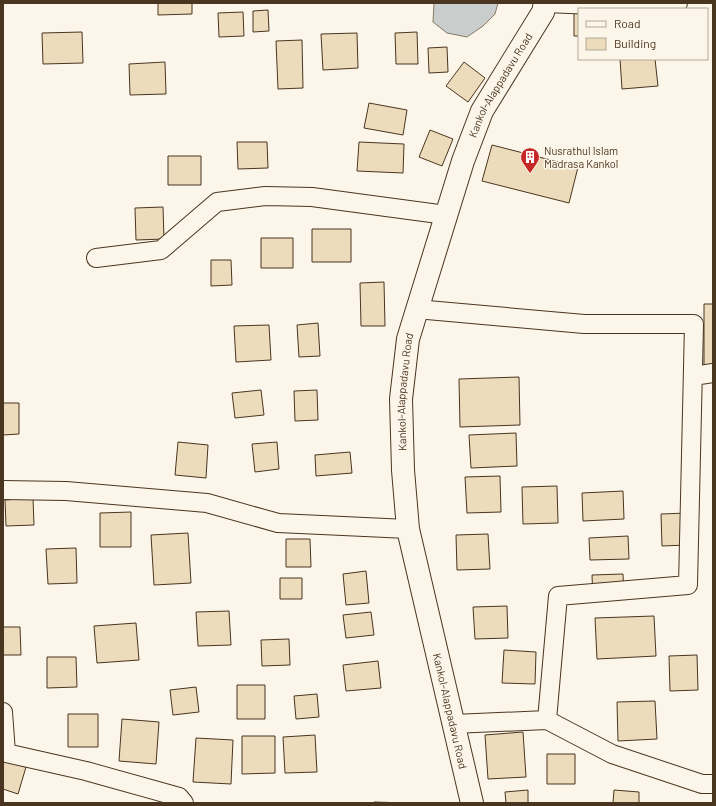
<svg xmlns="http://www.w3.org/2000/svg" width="716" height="806" font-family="Barlow,sans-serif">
<rect width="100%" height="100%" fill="#fbf6e9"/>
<path fill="#c9cecd" stroke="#887966" d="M434,3H498L495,14L483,26L467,37L447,33L433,22Z"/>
<path fill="#ecdcbc" stroke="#4a3520" d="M158,3H192V14L158,15Z
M268,10L269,31L253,32V11Z
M574,10H579V36H574Z
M243,12L244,36L219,37L218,13Z
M82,32L83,63L43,64L42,33Z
M417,32L418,64H396L395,33Z
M357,33L358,68L323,70L321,34Z
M302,40L303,88L278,89L276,41Z
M447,47L448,72L429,73L428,48Z
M620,59H655L658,86L622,89Z
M165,62L166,94L130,95L129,64Z
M464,62L485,78L468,102L446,86Z
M369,103L407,110L403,135L364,128Z
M430,130L453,139L442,166L419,157Z
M237,142H267L268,168L238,169Z
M359,142L404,144L403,173L357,171Z
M492,145L578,167L569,203L482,181Z
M168,156H201V185H168Z
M163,207L164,239L136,240L135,208Z
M312,229H351V262H312Z
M261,238H293V268H261Z
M211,260H231L232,285L211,286Z
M384,282L385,326H361L360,283Z
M704,304H713V376L704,377Z
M318,323L320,356L299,357L297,325Z
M269,325L271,360L236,362L234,326Z
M519,377L520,425L460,427L459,379Z
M261,390L264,415L235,418L232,393Z
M317,390L318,420L295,421L294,391Z
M3,403H19V434L3,435Z
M516,433L517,466L471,468L469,435Z
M178,442L208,445L206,478L175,475Z
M277,442L279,469L255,472L252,444Z
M350,452L352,473L316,476L315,455Z
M500,476L501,512L467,513L465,477Z
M557,486L558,523L523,524L522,487Z
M623,491L624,519L583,521L582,493Z
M33,498L34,525L6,526L5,500Z
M131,512V547H100V513Z
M687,513L688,545L662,546L661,514Z
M188,533L191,583L154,585L151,535Z
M488,534L490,569L457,570L456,535Z
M628,536L629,559L590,560L589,538Z
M286,539H310L311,567H286Z
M76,548L77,583L48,584L46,549Z
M366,571L369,603L346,605L343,574Z
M623,574L624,599L593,600L592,575Z
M280,578H302V599H280Z
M507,606L508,638L475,639L473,607Z
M229,611L231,645L198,646L196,612Z
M371,612L374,635L346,638L343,615Z
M654,616L656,656L597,659L595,618Z
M136,623L139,660L97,663L94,626Z
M3,627H20L21,655H3Z
M289,639L290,665L262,666L261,640Z
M504,650L536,652L535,684L502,683Z
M697,655L698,690L670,691L669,656Z
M47,657H76L77,687L47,688Z
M378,661L381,688L346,691L343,665Z
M237,685H265V719H237Z
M196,687L199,712L173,715L170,690Z
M317,694L319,717L296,719L294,696Z
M655,701L657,739L618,741L617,702Z
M68,714H98V747H68Z
M122,719L159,722L156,764L119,761Z
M523,732L526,777L488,779L485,735Z
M315,735L317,772L285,773L283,737Z
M242,736H275V773L242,774Z
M196,738L233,740L231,784L193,782Z
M547,754H575V784H547Z
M3,761L26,767L18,794L3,789Z
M528,790V803H506L505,792Z
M614,790L639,792V803H613Z
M374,802L407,803H374Z"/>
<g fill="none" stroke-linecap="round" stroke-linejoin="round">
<g stroke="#4a3520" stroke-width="20">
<path id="street" d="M545,3L619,6L667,5L678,3
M96,258L161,250L217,202L265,196L312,197L446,215
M416,309L584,324H694L688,585L558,596L547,720L453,724
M693,376L713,373
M3,490L66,491L207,503L278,523L408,529
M3,712L6,753L86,771L179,797L184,803
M547,720L612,754L702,784H713"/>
</g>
<g stroke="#4a3520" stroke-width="24">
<g id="secondary">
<path id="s1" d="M472,803L408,529L403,470L401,399L408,339L463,161L482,111L543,12L545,3"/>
</g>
</g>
<use href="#street" stroke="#fbf6e9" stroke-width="18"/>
<use href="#secondary" stroke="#fbf6e9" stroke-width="22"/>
</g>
<defs>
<g id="building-pin" transform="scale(1)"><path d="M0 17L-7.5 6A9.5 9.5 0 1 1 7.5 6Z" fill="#c62828" stroke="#fbf6e9"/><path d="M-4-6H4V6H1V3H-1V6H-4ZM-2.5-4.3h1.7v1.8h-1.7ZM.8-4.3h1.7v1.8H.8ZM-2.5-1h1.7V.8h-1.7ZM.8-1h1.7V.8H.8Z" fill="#fff"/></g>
</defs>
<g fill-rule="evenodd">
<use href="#building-pin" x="530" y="157"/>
</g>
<g text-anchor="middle" stroke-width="3" stroke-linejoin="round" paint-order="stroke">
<g font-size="11" fill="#4a3520" stroke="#fbf6e9">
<text dy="4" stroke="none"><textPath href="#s1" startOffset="743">Kankol-Alappadavu Road</textPath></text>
<text dy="4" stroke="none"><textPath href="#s1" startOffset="419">Kankol-Alappadavu Road</textPath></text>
<text transform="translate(450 711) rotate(77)" y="4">Kankol-Alappadavu Road</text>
</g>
<g font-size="11" fill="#4a3520" stroke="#fbf6e9" text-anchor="start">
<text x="544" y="155">Nusrathul Islam<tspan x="544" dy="13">Madrasa Kankol</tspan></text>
</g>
</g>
<rect width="716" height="806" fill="none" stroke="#4a3520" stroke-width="8"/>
<rect x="578" y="8" width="130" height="52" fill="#fbf6e9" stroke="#b4a999"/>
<rect x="586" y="21" width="20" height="6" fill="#fbf6e9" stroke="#b4a999"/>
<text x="614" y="28" font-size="12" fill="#4a3520">Road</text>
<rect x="586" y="38" width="20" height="12" fill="#ecdcbc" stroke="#b4a999"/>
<text x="614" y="48" font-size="12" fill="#4a3520">Building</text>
</svg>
